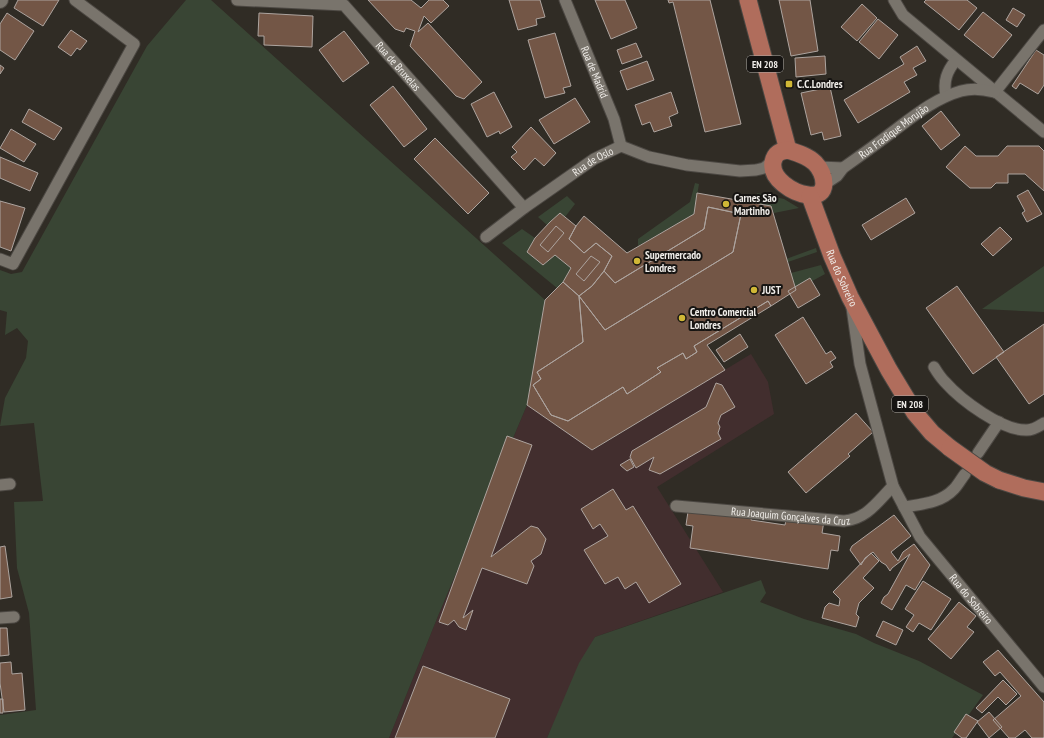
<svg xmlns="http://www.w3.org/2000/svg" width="1044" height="738" font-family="'PT Sans Narrow',sans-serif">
<rect width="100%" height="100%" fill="#302c25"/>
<path fill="#422e2e" d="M751,354L768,382L774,414L657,487L723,592L595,637L547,738H389L438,616L527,405L593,450Z"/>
<path fill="#394534" d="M186,0H211L545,300L527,405L438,616L389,738H0V715L36,710L29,613L17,568L14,502L43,501L34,423L0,426L5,398L26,358L28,341L17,328L5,335L7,312L0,310V270L11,274L22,272L147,46Z
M695,183L699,184L694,214L638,246V239L690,202Z
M757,193L784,199L799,208L774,213L771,206L756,204Z
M567,196L575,204L565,217L560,213L547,225L538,217Z
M522,229L535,238L527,252L543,265L555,255L571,268L563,282L557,288L502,243Z
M816,248L817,252L788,262L786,259Z
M821,265L825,274L796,290L791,273Z
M1044,266V312L982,309Z
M761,580L766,593L760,602L804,619L856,634L874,643L919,661L983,695L952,738H547L579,663L595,637Z"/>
<path fill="#735646" stroke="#ada49f" d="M18,0H59L43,26L14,8Z
M368,0H411L421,8L429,0H443L449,6L431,23L424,16L418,32L428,23L482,82L464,99L456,96L410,46L415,31L406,28L404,32L395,29Z
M509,0H540L545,17L536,19L537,25L518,30Z
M595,0H625L637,28L611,39Z
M668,0H710L741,124L705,132L673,2L669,3Z
M779,0H810L818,51L791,56Z
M926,0H967L977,8L959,30L924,2Z
M862,4L877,18L857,41L841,27Z
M1013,8L1025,15L1017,27L1006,20Z
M983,12L1012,35L993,58L964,35Z
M7,13L34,31L15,60L0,50V24Z
M259,13L313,16L312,47L264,45V36H258Z
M878,19L898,35L879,59L859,42Z
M71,30L87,41L80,50L77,48L71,56L58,47Z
M344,31L369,63L343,82L319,50Z
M555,33L571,86L563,88L565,93L545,98L528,40Z
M636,43L642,57L622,64L617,50Z
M917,46L926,61L913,68L917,75L904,82L910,92L858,123L844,100L904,64L900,57Z
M1036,50L1044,55V85L1038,94L1020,83L1016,89L1012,86Z
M825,56L826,74L796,77L795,58Z
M647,61L654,80L627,90L620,71Z
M0,65L4,68L0,74Z
M393,86L427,129L404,147L370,105Z
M830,87L841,136L824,140L822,132L811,135L801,93Z
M494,92L512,127L500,134L499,131L487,137L471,104Z
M671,92L678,113L669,117L672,126L654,132L650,122L642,125L635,105Z
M575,98L590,122L554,144L539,120Z
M29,109L62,128L54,140L22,122Z
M941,111L960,135L941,150L922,126Z
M531,127L556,153L544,166L535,158L524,170L511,157L517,152L512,147Z
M11,129L36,144L24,162L0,148Z
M435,138L489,193L468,214L414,159Z
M965,146L976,156H998L1007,146H1039L1044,151V191L1025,174H1008V183H996L991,188H970L946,167Z
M0,157L38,173L30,191L0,178Z
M1028,190L1042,214L1027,222L1022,213L1025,211L1017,196Z
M697,193L771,206L796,290L771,306L768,301L694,346L697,352L686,359L683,353L657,368L661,372L627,394L623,387L568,421L551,415L533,385L541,379L537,372L583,342L579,296L605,330L733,252L741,214L708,207L704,229L615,283L604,271L612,256L596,243L584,253L569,239L576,226L584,216L627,253L694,214Z
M906,198L915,213L871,240L862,225Z
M0,201L25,208L11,251L0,247Z
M708,207L741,214L733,252L605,330L579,296L592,286L604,271L615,283L704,229Z
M560,213L576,226L569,239L584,253L596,243L612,256L604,271L592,286L579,296L563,282L571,268L555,255L543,265L527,252L535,238L550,222Z
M556,226L564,233L548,252L540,245Z
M1000,227L1012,239L993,256L981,244Z
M591,256L600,262L584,281L576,274Z
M810,278L820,295L798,308L788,291Z
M563,282L579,296L583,342L537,372L541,379L533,385L551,415L568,421L623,387L627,394L661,372L657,368L683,353L686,359L697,352L694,346L768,301L771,306L707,345L725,370L592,450L527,405L545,300Z
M957,286L1004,352L973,374L926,308Z
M803,317L826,354L831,351L836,358L830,362L833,367L806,384L775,335Z
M1044,324V394L1029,404L996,357Z
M740,334L748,347L724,362L716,350Z
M716,383L722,385L735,407L721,415L718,423L720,427L718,433L721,439L660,474L649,470L654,457L636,468L630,457L632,451L706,407Z
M856,413L873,432L848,454L850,456L806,493L788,472Z
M507,436L532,445L491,557L531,526L538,528L546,539L541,554L531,561L534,566L527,584L482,568L463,618L473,610L466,630L459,627L454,620L448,625L439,622Z
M630,459L634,467L627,471L620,465Z
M613,489L626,510L633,506L681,584L649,603L636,582L625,589L618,577L605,584L584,550L608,536L600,524L593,529L581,509Z
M689,505L752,515L751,520L785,525L787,515L824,521L822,533L840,536L838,551L831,550L828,569L690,548L693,526L686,525Z
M894,515L911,536L891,552L898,561L903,552L914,544L930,565L915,590L906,585L892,610L881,603L884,597L888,594L910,554L892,568L890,571L886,565L881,562L873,552L865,558L861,565L850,550L852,546Z
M5,546L12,597L0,599V547Z
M871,553L879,561L863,578L874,588L859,603L856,614L859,617L856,627L822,618L825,607L829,603L839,606L840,599L833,592Z
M923,581L951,599L931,630L919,623L913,632L906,627L914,615L905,609Z
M959,602L976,616L967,627L974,632L951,659L928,639Z
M883,621L903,630L896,645L876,636Z
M0,628H7L9,655L0,656Z
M998,650L1044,702V737L1043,738H1032L1025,730L1015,738H1009L993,720L1021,696L1000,672L995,676L983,662Z
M11,662L12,674L22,673L25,710L4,712L0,683V663Z
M423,666L510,699L495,738H395Z
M1003,680L1017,694L1006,705L998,697L982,713L976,708Z
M0,699H3V713H0Z
M989,712L1002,727L989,738L977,722Z
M966,714L978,721L966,738H962L954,732Z"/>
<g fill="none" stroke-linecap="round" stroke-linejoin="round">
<g stroke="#4c4843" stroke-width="13">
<g id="minor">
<path id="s1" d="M237,0L344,5L524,208"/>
<path id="s2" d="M565,0L614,119L621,146"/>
<path d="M894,0L903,15L1044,132"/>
<path d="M995,92L1044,30"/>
<path d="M946,96C943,81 947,71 956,60"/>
<path d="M819,167L843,168"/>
<path id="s3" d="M825,184L837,176L843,168C860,156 878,143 895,130C915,115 936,98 961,91C972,88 983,89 994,92"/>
<path id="s4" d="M486,237L524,208L594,159L621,146L649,157L687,165L740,171L756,170L764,168L768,165L774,158"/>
<path d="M0,259L13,264L134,44L75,0"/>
<path id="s5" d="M852,308L860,364L893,486L920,537L1044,687"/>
<path d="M934,367C937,372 941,378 945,382C961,400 1002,431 1027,430C1034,430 1039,426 1044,423"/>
<path d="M978,453L999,422"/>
<path d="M0,485L10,484"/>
<path id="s6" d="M676,506L844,521C867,519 878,501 893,486"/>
<path d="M904,507C922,504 941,503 954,489C958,485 961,479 965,474"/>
<path d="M0,618L14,617"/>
</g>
</g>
<g stroke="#4c4843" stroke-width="16">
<path id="tertiary" d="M0,1L1,0"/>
</g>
<g stroke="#4c4843" stroke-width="19">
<g id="primary">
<path d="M748,0L788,150"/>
<path d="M788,150C798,153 808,156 815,163C826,174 830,198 808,195C793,193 770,179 773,162C775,153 780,151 788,150Z"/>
<path id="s7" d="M810,196L832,256L850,297L889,370L915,413L932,433L950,448"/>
<path d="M999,480L1024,488L1044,492"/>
</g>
</g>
<use href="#minor" stroke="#79746c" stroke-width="11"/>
<use href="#tertiary" stroke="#79746c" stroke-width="14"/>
<use href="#primary" stroke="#b06d5c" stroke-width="17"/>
<g stroke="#4c4843" stroke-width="19" stroke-linecap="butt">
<path id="primary-bridge" d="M950,448L985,473L999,480"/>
</g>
<use href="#primary-bridge" stroke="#b06d5c" stroke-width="17"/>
</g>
<g fill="#d0b736" stroke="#161412" stroke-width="1.5">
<rect x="785" y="80" width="8" height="8" rx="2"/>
<circle cx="726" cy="204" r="4"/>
<circle cx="637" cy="261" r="4"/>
<circle cx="754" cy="290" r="4"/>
<circle cx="682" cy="318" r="4"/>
</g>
<g text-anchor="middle" stroke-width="4" stroke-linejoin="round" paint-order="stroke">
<g fill="#161412" stroke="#afaca8" stroke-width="1">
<rect x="747" y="56" width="36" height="16" rx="3"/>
<rect x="892" y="396" width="36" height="16" rx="3"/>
</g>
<g font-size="10" font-weight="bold" fill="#f0ede9">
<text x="765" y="68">EN 208</text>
<text x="910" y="408">EN 208</text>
</g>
<g font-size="11" fill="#f0ede9" stroke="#161412">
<text dy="4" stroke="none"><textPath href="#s1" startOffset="189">Rua de Bruxelas</textPath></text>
<text dy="4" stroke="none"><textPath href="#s2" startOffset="78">Rua de Madrid</textPath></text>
<text dy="4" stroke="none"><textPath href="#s3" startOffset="87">Rua Fradique Morujão</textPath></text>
<text dy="4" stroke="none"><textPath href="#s4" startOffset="131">Rua de Oslo</textPath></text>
<text dy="4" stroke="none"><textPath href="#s7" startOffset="88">Rua do Sobreiro</textPath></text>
<text dy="4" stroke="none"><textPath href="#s6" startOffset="115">Rua Joaquim Gonçalves da Cruz</textPath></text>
<text dy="4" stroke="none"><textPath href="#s5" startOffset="321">Rua do Sobreiro</textPath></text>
</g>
<g font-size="11" font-weight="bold" fill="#f0ede9" stroke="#161412" text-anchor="start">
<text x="797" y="88">C.C.Londres</text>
<text x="734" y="202">Carnes São<tspan x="734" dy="13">Martinho</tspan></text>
<text x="645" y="259">Supermercado<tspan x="645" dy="13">Londres</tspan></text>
<text x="762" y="294">JUST</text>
<text x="690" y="316">Centro Comercial<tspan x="690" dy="13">Londres</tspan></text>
</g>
</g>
</svg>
